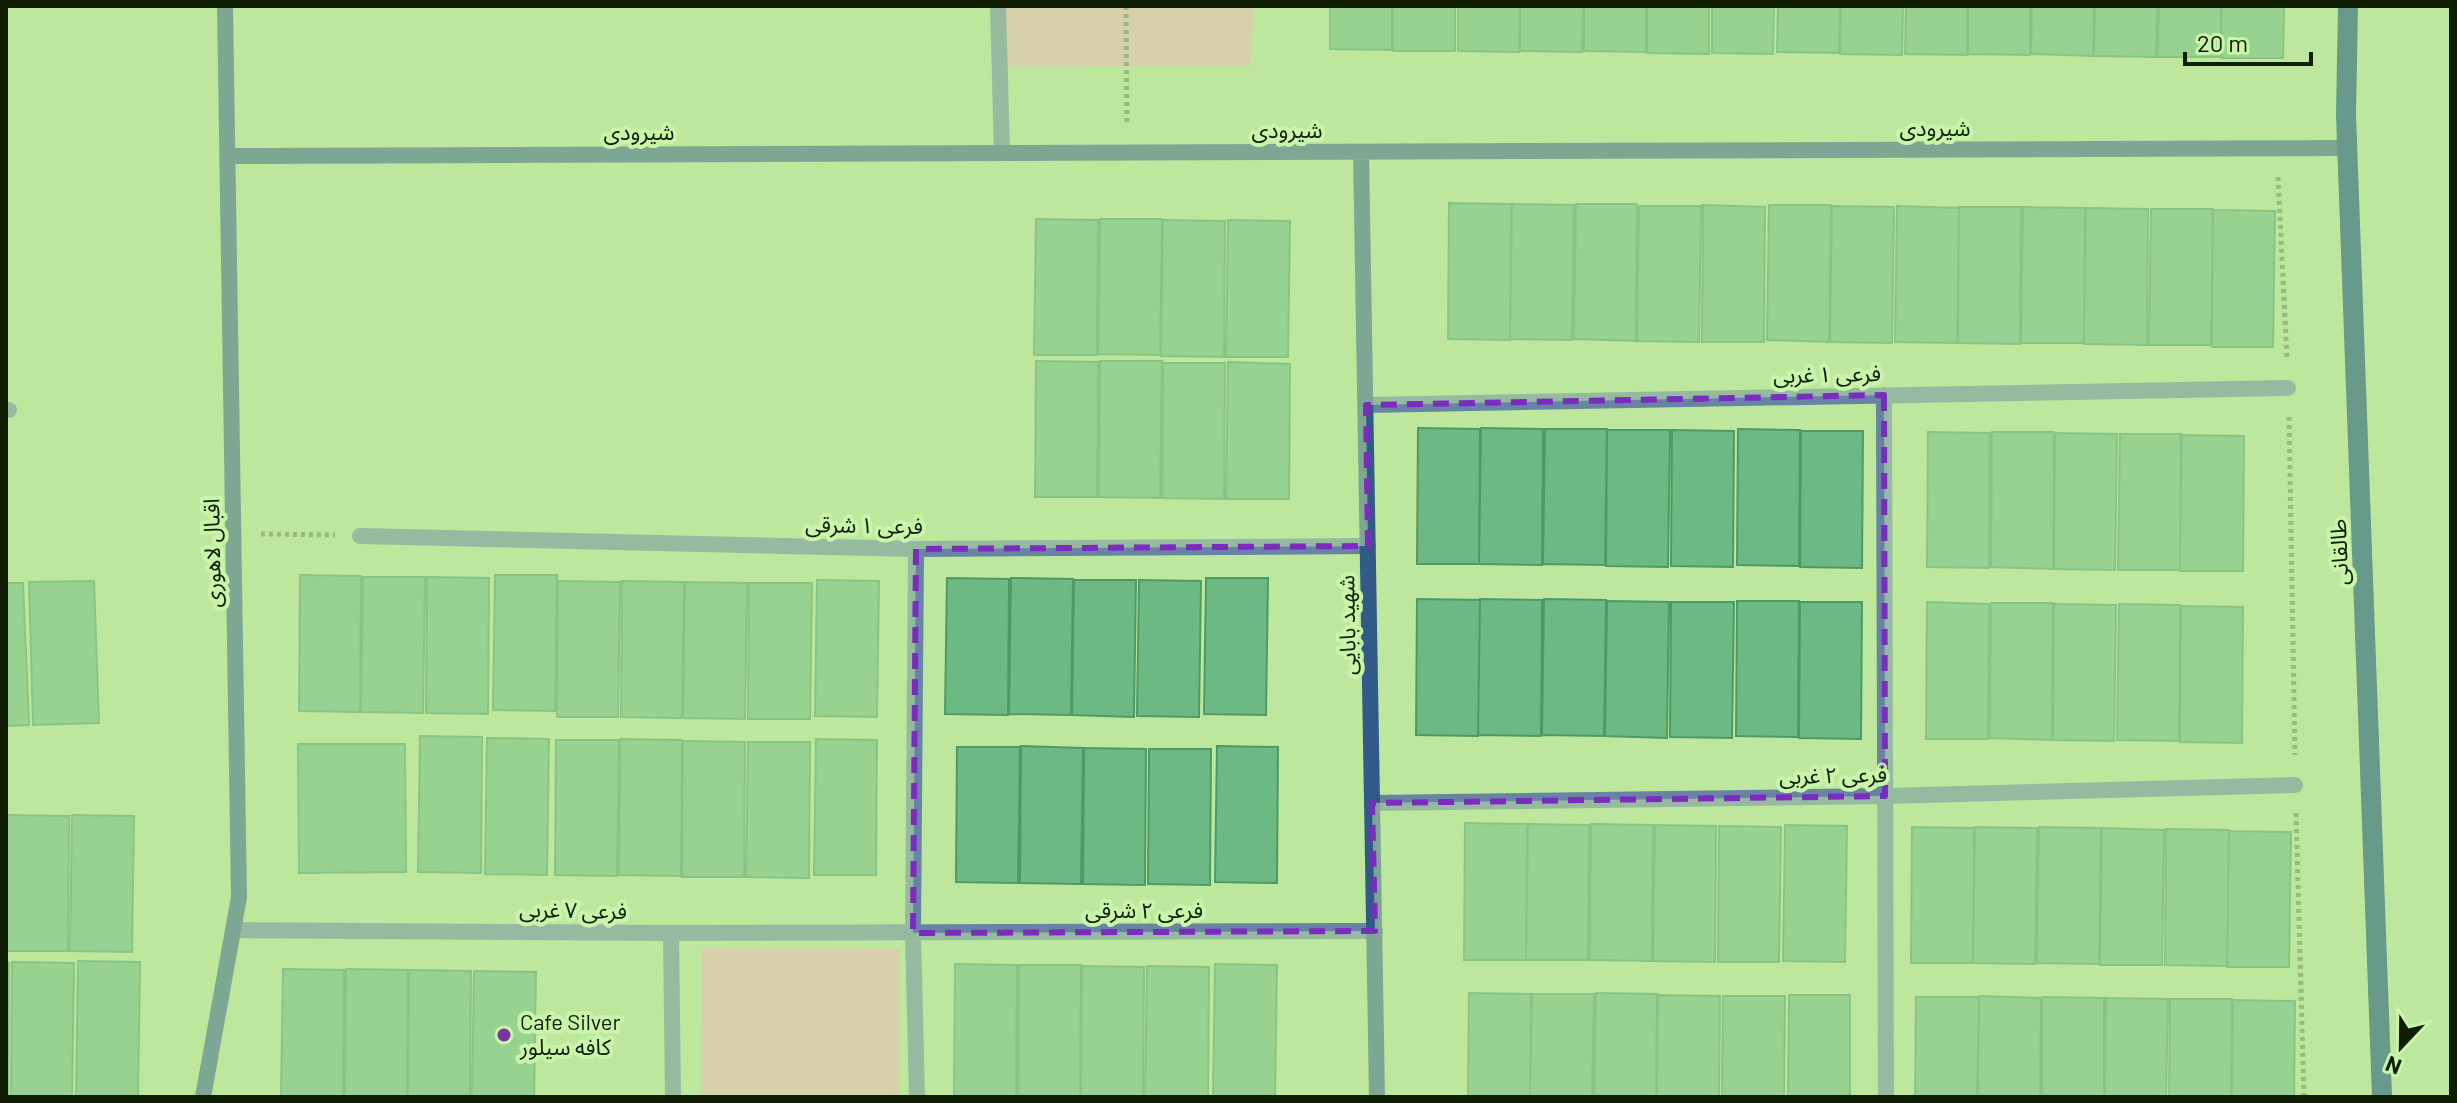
<svg xmlns="http://www.w3.org/2000/svg" width="2457" height="1103" font-family="Barlow,'Noto Sans Arabic',sans-serif">
<rect width="100%" height="100%" fill="#bce79d"/>
<path fill="#f6b6bc" d="M1004,6H1254L1250,66L1005,67Z
M702,948L900,949L899,1097H701Z"/>
<path fill="#6db984" stroke="#4e9a67" stroke-width="2" d="M1330,6H1392V50L1330,49Z
M1393,6H1455V51H1393Z
M1458,6H1520L1519,52L1458,51Z
M1520,6H1583L1582,52L1520,51Z
M1584,6H1646V52L1584,51Z
M1647,6H1709V54L1647,53Z
M1712,6H1774L1773,54L1712,53Z
M1778,6H1840L1839,53L1777,52Z
M1841,6H1903L1902,55L1840,54Z
M1906,6H1967V55L1905,54Z
M1968,6H2030V55L1968,54Z
M2032,6H2094L2093,56L2031,54Z
M2095,6H2157L2156,57L2094,56Z
M2159,6H2221V57H2158Z
M2222,6H2284L2283,58H2221Z
M1449,203L1511,204L1510,340L1448,339Z
M1512,204L1574,205L1572,340L1510,339Z
M1576,204H1637L1636,341L1574,339Z
M1703,205L1765,207L1764,342H1702Z
M1769,205H1831L1829,342L1767,340Z
M1639,206H1701L1699,342L1637,341Z
M1832,206L1894,207L1892,343L1830,342Z
M1897,206L1959,208L1957,343L1895,342Z
M1959,207H2021L2020,344L1958,343Z
M2023,207L2085,208L2084,343H2021Z
M2086,208L2148,209L2147,345L2084,344Z
M2151,209H2213L2211,345H2149Z
M2213,210L2275,211L2273,347H2212Z
M1036,219L1098,220L1097,355H1034Z
M1100,219H1162L1160,355L1098,354Z
M1163,220L1225,221L1224,357L1161,356Z
M1228,220L1290,221L1288,357H1226Z
M1036,361L1098,362L1097,497H1035Z
M1100,361H1162L1160,498L1099,497Z
M1228,362L1290,364L1289,499H1226Z
M1163,363H1225L1224,499L1162,498Z
M1418,428L1480,429L1479,564H1417Z
M1481,428L1543,429L1542,565L1479,564Z
M1545,429H1607L1605,565L1543,564Z
M1738,429L1800,430L1799,566L1737,565Z
M1607,430H1670L1668,567L1606,566Z
M1672,430L1734,431L1733,567L1671,566Z
M1801,431H1863L1862,568L1800,567Z
M1928,432L1990,433L1989,568L1927,567Z
M1992,432H2054L2053,569L1991,567Z
M2055,433L2117,434L2115,570L2054,569Z
M2120,434H2181L2180,570H2118Z
M2182,435L2244,436L2243,571H2180Z
M300,575L361,576L360,712L299,711Z
M495,575H557L555,711L493,710Z
M363,577H425L423,713L361,712Z
M427,577L489,578L488,714L426,713Z
M947,578L1009,579L1008,715L945,714Z
M1011,578L1073,579L1071,715L1009,714Z
M1206,578H1268L1266,715L1204,714Z
M817,580L879,581L877,717L815,716Z
M1074,580H1136L1134,717L1072,715Z
M1139,580L1201,581L1199,717L1137,716Z
M94,581L99,723L33,725L29,582Z
M558,581L620,582L618,717H557Z
M622,581L684,582L682,718L621,717Z
M685,582L747,583L745,719L683,718Z
M6,583H23L29,725L6,726Z
M749,583H812L810,719H748Z
M1417,599L1480,600L1478,736L1416,735Z
M1480,599L1542,600L1541,736L1478,735Z
M1544,599L1606,600L1604,736L1542,735Z
M1607,601L1669,602L1667,738L1605,736Z
M1737,601H1799L1798,737L1736,736Z
M1671,602H1734L1732,738L1670,737Z
M1800,602H1862L1861,739L1799,738Z
M1927,602L1989,604L1988,739H1926Z
M1991,603H2053L2052,740L1990,738Z
M2054,604L2116,605L2114,741L2053,740Z
M2119,604L2180,605L2179,741L2117,740Z
M2181,606L2243,607L2242,743L2180,742Z
M420,736L482,737L481,873L418,872Z
M487,738L549,739L547,875L485,874Z
M620,739L682,740L681,876L619,875Z
M816,739L877,740L876,875H814Z
M556,740H619L617,876L555,875Z
M683,741L745,742L744,877H682Z
M748,742H810L809,878L746,877Z
M298,744H405L406,872L299,873Z
M1021,746L1083,748L1081,884L1020,883Z
M1217,746L1278,747L1277,883L1215,882Z
M957,747H1020L1018,883L956,882Z
M1084,748L1146,749L1145,885L1083,884Z
M1149,749H1211L1210,885L1148,884Z
M7,815L69,816L68,951H6Z
M72,815L134,816L132,952L70,951Z
M1465,823L1527,824L1526,960H1464Z
M1528,824L1589,825L1588,960H1526Z
M1591,824L1653,825L1652,961L1590,960Z
M1655,825L1716,826L1715,962L1653,961Z
M1785,825L1847,826L1845,962L1783,961Z
M1719,826L1781,827L1779,962H1718Z
M1912,827L1974,828L1973,963H1911Z
M1975,827L2037,828L2035,964L1973,963Z
M2039,827L2101,828L2099,964L2037,963Z
M2102,828L2164,830L2162,965H2100Z
M2166,829L2229,830L2227,966L2165,965Z
M2229,831L2291,832L2289,967H2227Z
M78,961L140,962L138,1097H76Z
M12,962L74,963L72,1097H11Z
M6,963H9L8,1097H6Z
M955,964L1017,965L1016,1097H954Z
M1215,964L1277,965L1275,1097H1213Z
M1019,965H1081L1080,1097H1018Z
M1082,966L1144,967L1143,1097H1081Z
M1147,966L1209,967L1208,1097H1145Z
M283,969L344,970L343,1097H281Z
M346,969L408,970L407,1097H345Z
M409,970L471,971L470,1097H408Z
M474,971L536,972L534,1097H472Z
M1469,993L1531,994L1530,1097H1468Z
M1596,993L1657,994L1656,1097H1594Z
M1532,994H1594L1592,1097H1530Z
M1658,995L1720,996L1719,1097H1657Z
M1789,995H1850V1097H1788Z
M1723,996H1785L1784,1097H1722Z
M1979,996L2041,998L2040,1097H1978Z
M1916,997H1979L1977,1097H1915Z
M2042,997L2104,998V1097H2042Z
M2106,998L2168,999L2166,1097H2105Z
M2170,999H2232L2231,1097H2169Z
M2233,1000L2295,1001L2294,1097H2232Z"/>
<g fill="none" stroke-linecap="round" stroke-linejoin="round">
<path stroke="#6a8754" stroke-width="5" stroke-dasharray="4 4" stroke-linecap="butt" d="M1126,6L1127,124
M2278,177L2287,359
M2289,417L2295,755
M261,534L335,535
M2296,813L2304,1097"/>
<path stroke="#6883a3" stroke-width="16" d="M998,6L1002,153
M1884,395L1886,1097
M1366,405L2288,388
M6,410H9
M360,536L916,549L1368,546
M916,549L913,933L917,1097
M1372,803L1885,796L2295,785
M233,930L671,933L1375,931
M671,933L673,1097"/>
<path stroke="#325a88" stroke-width="16" d="M1361,152L1377,1097
M227,156L2348,148
M203,1097L239,897L225,6"/>
<path stroke="#003c73" stroke-width="20" d="M2348,6L2346,115L2382,1097"/>
</g>
<path d="M0 0H2457V1103H0ZM1884,395L1885,796L1372,803L1375,931L913,933L916,549L1368,546L1366,405Z" fill="#bce79d" fill-opacity=".55" fill-rule="evenodd"/>
<path fill="none" stroke="#7b2cbf" stroke-width="6" stroke-dasharray="16 10" stroke-linejoin="round" d="M1884,395L1885,796L1372,803L1375,931L913,933L916,549L1368,546L1366,405Z"/>
<circle fill="#7e31a2" stroke="#c9f5aa" stroke-width="3" cx="504" cy="1035" r="8"/>
<g text-anchor="middle" stroke-width="8" stroke-linejoin="round" paint-order="stroke">
<g font-size="22" fill="#0f1e03" stroke="#c9f5aa">
<text x="1935" y="136">شیرودی</text>
<text x="1287" y="138">شیرودی</text>
<text x="639" y="140">شیرودی</text>
<text transform="translate(1827 374) rotate(-1)" y="8">فرعی ۱ غربی</text>
<text transform="translate(864 525) rotate(1)" y="8">فرعی ۱ شرقی</text>
<text transform="translate(2339 552) rotate(-92)" y="8">طالقانی</text>
<text transform="translate(212 553) rotate(-91)" y="8">اقبال لاهوری</text>
<text transform="translate(1347 625) rotate(-91)" y="8">شهید بابایی</text>
<text transform="translate(1833 775) rotate(-1)" y="8">فرعی ۲ غربی</text>
<text transform="translate(573 910) rotate(1)" y="8">فرعی ۷ غربی</text>
<text x="1144" y="918">فرعی ۲ شرقی</text>
</g>
<g font-size="22" fill="#0f1e03" stroke="#c9f5aa" text-anchor="start">
<text x="520" y="1030">Cafe Silver<tspan x="520" dy="25">کافه سیلور</tspan></text>
</g>
</g>
<rect width="2457" height="1103" fill="none" stroke="#0f1e03" stroke-width="16"/>
<g transform="translate(2401 1047) rotate(202)" stroke="#c9f5aa" stroke-width="6" paint-order="stroke">
<path d="M0-6L14 30L0 20L-14 30Z" fill="#0f1e03"/>
<text y="-12" font-size="22" font-weight="bold" text-anchor="middle" fill="#0f1e03">N</text>
</g>
<path d="M2185 52v12h126v-12" fill="none" stroke="#0f1e03" stroke-width="4"/>
<text x="2197" y="52" font-size="24" fill="#0f1e03" stroke="#c9f5aa" stroke-width="6" paint-order="stroke">20 m</text>
</svg>
